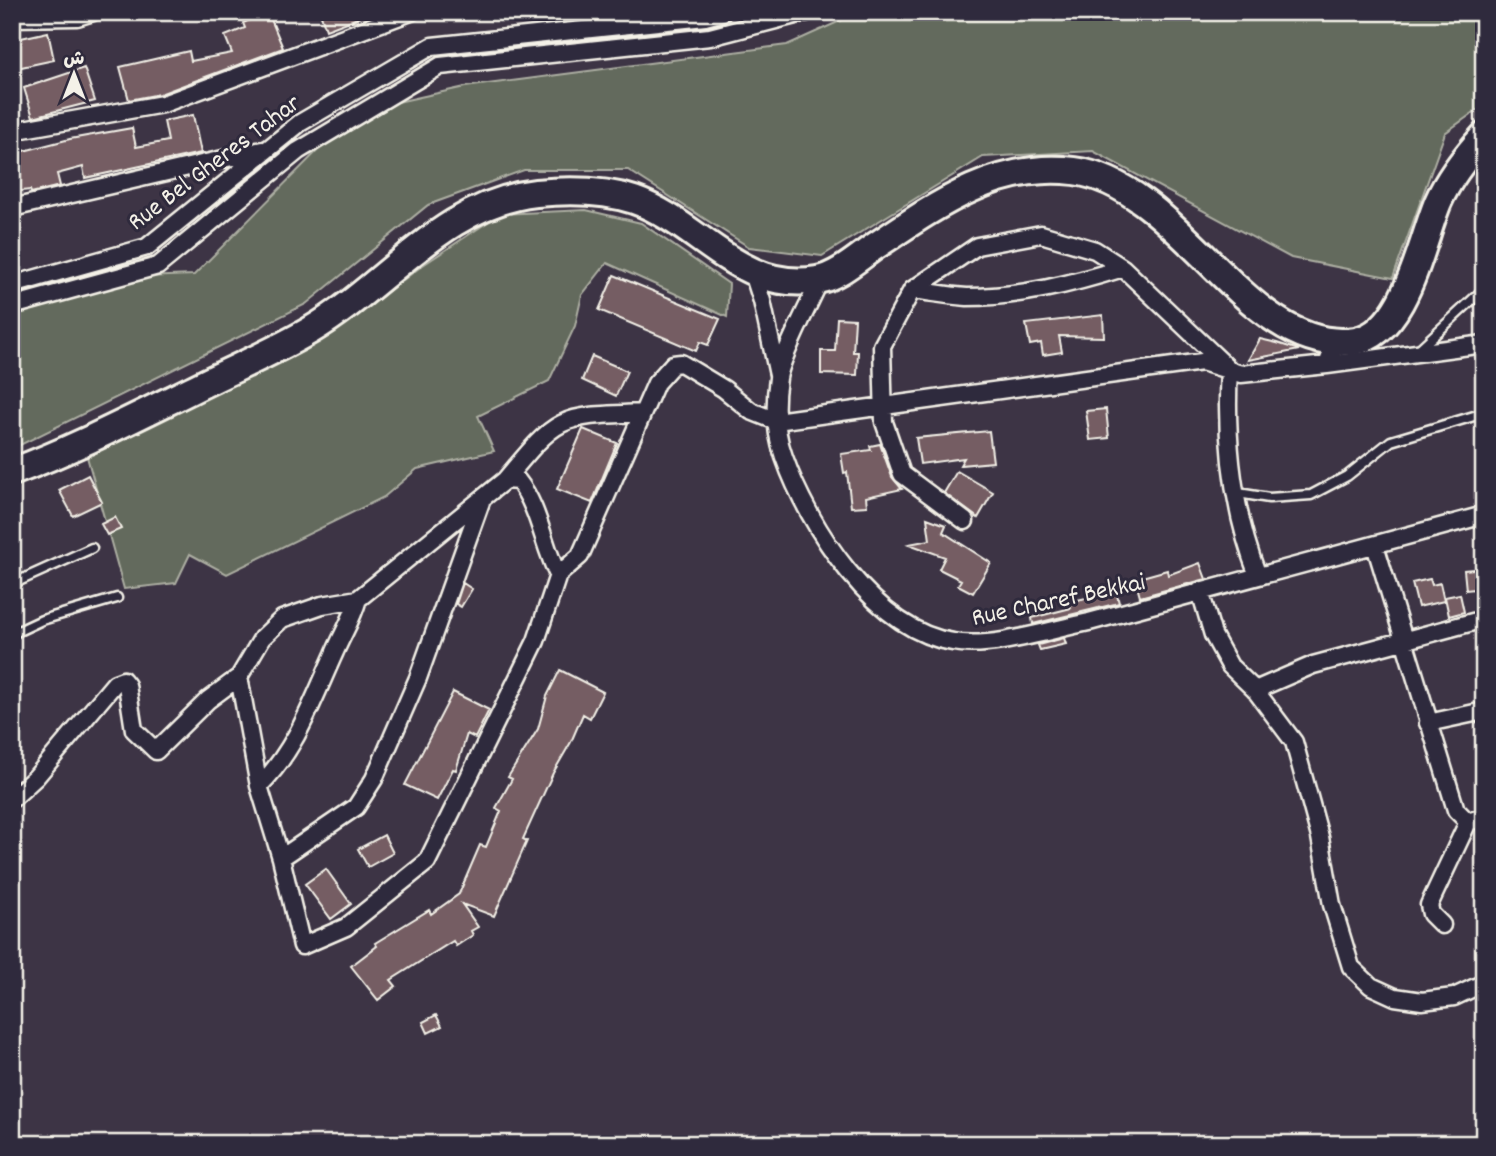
<svg xmlns="http://www.w3.org/2000/svg" width="1496" height="1156" font-family="Dekko,'Playpen Sans Arabic',sans-serif">
<rect width="100%" height="100%" fill="#3d3445"/>
<filter id="ink" filterUnits="userSpaceOnUse"><feTurbulence type="fractalNoise" baseFrequency=".0143" numOctaves="2"/><feDisplacementMap in="SourceGraphic" scale="14" xChannelSelector="R" yChannelSelector="G"/><feConvolveMatrix kernelMatrix="1 2 1 2 8 2 1 2 1" color-interpolation-filters="sRGB"/></filter>
<g filter="url(#ink)">
<path fill="#646a5d" stroke="#acaea2" stroke-width="2" d="M860,12H1484V105L1445,133L1393,278L1291,258L1093,151L983,157L822,256L749,247L628,170H524L428,205L306,304L12,449V304L66,280L194,275L357,111L465,87L787,45Z
M586,210L641,223L729,284L727,317L607,263L582,295L575,326L549,381L478,416L494,451L417,469L384,497L227,574L190,554L176,583L124,589L86,453L337,330L423,265L500,214Z"/>
<path fill="#745d63" stroke="#f4f1e8" stroke-width="2" d="M268,12L283,48L160,94L129,100L120,67L189,51L191,61L232,53L225,36L245,28L243,23Z
M320,12H371V13L326,30Z
M48,32L54,60L12,69V40Z
M84,68L95,101L33,117L24,88Z
M193,115L201,153L85,178L83,167L57,174L60,186L31,193L30,190L12,192V154L70,139L132,128L136,147L168,141L164,121Z
M614,275L720,319L708,345L700,342L696,351L599,310Z
M1103,315L1104,337L1059,336L1062,352L1043,355L1041,343L1030,345L1026,324Z
M837,318L855,319L853,352H858L857,375L821,374V351H835Z
M1260,339L1277,343L1299,350L1248,360Z
M592,356L627,371L616,396L582,380Z
M1106,409L1109,438L1090,440L1086,411Z
M583,429L617,443L592,503L557,489Z
M989,431L993,462L960,465L964,458L920,464L916,438Z
M880,444L892,477L902,489L866,497L867,506L851,507L847,472L844,473L841,454L871,450L870,446Z
M957,471L993,492L978,518L944,493Z
M88,475L102,502L73,516L59,490Z
M115,517L121,529L107,535L101,524Z
M927,518L946,525L943,532L991,563L973,593L958,585L961,580L939,569L945,557L909,544L930,540Z
M1200,563L1206,579L1140,597L1135,579L1167,570L1168,575Z
M1484,568V588L1466,590L1464,570Z
M1430,579L1432,585L1440,583L1444,601L1418,607L1412,583Z
M463,583L472,589L461,607L456,604Z
M1116,591L1119,603L1033,624L1032,618L1071,608L1069,602Z
M1460,594L1464,612L1449,616L1445,597Z
M1064,638L1066,644L1040,650L1038,645Z
M560,670L603,692L590,718L583,714L571,742L553,773L523,839L527,841L494,916L462,904L478,927L471,931L473,935L456,946L453,941L391,980L396,986L378,1000L351,966L377,946L375,943L429,910L431,914L459,894L480,845L486,847L501,811L496,808L512,779L508,777L538,729L547,696Z
M453,692L489,710L475,738L467,734L456,770L453,769L437,800L405,785Z
M384,835L393,853L368,867L358,849Z
M326,869L351,904L331,919L305,884Z
M436,1015L442,1026L428,1033L423,1022Z"/>
<g fill="none" stroke-linecap="round" stroke-linejoin="round">
<g stroke="#f4f1e8" stroke-width="13">
<path id="service" d="M1417,351L1484,289
M1238,493L1269,498L1311,495L1347,476L1391,441L1484,413
M12,584L92,548
M12,634L42,620L117,598"/>
</g>
<g stroke="#f4f1e8" stroke-width="21">
<path id="minor" d="M12,18L77,17L93,12
M12,131L163,104L411,12
M12,208L262,150
M753,273L762,301L778,375
M820,280C810,303 781,357 778,378C774,404 775,432 784,457C808,526 875,631 953,642C993,649 1049,630 1089,622L1484,515
M12,285L147,247L300,123L432,46L705,17L723,12
M912,290C930,292 949,296 967,297C1020,297 1072,284 1123,268
M12,306L158,266L298,151L440,66L710,37L807,12
M1327,365L1484,344
M505,480C559,415 558,416 643,413
M965,521L902,474L884,422L882,346L912,290L977,246L1041,234L1095,250L1123,268L1229,369C1225,438 1233,511 1258,576
M1375,545L1456,810L1468,822L1484,817
M558,575C543,545 539,507 518,481L505,480L358,599L322,605L282,619L262,638L239,677L259,786L281,858L302,946L346,927L427,862L536,641L558,575L580,556L656,383L673,364L681,363L724,389L751,411L776,421L1202,362L1241,374L1327,365L1336,342
M1200,591L1213,635L1230,666L1255,690L1294,742L1320,837L1332,905L1351,967L1371,986L1395,997L1422,1001L1454,997L1484,983
M1255,690L1313,665L1484,619
M1428,723L1484,711
M259,786C296,750 313,700 334,654C342,635 352,620 358,599
M12,799L36,777L115,683L123,680L127,685L134,730L156,751L208,700L239,677
M281,858L356,807L374,779L418,678L482,499
M1442,925L1431,914L1429,905L1468,822"/>
</g>
<g stroke="#f4f1e8" stroke-width="32">
<path id="primary" d="M12,472C74,449 132,419 191,390C230,370 272,353 311,330C386,286 444,203 536,193C567,190 604,190 634,200C698,222 740,293 817,280C836,277 856,260 871,249C932,208 996,161 1074,171C1182,185 1248,357 1355,341C1406,333 1421,242 1438,202C1449,177 1466,156 1484,136"/>
</g>
<use href="#service" stroke="#2f2a3d" stroke-width="8"/>
<use href="#minor" stroke="#2f2a3d" stroke-width="16"/>
<use href="#primary" stroke="#2f2a3d" stroke-width="26"/>
</g>
</g>
<g text-anchor="middle" stroke-width="6" stroke-linejoin="round" paint-order="stroke">
<g font-size="26" fill="#f4f1e8" stroke="#2f2a3d">
<text transform="translate(213 161) rotate(-37)" y="9">Rue Bel Gheres Tahar</text>
<text transform="translate(1058 598) rotate(-12)" y="9">Rue Charef Bekkai</text>
</g>
</g>
<rect width="1496" height="1156" fill="none" stroke="#2f2a3d" stroke-width="42"/>
<rect x="21" y="21" width="1454" height="1114" fill="none" stroke="#f4f1e8" stroke-width="2.5" filter="url(#ink)"/>
<g transform="translate(74 74)" stroke="#2f2a3d" stroke-width="5" paint-order="stroke">
<path d="M0-5L12 26L0 18L-12 26Z" fill="#f4f1e8"/>
<text y="-10" font-size="19" font-weight="bold" text-anchor="middle" fill="#f4f1e8">ش</text>
</g>
</svg>
